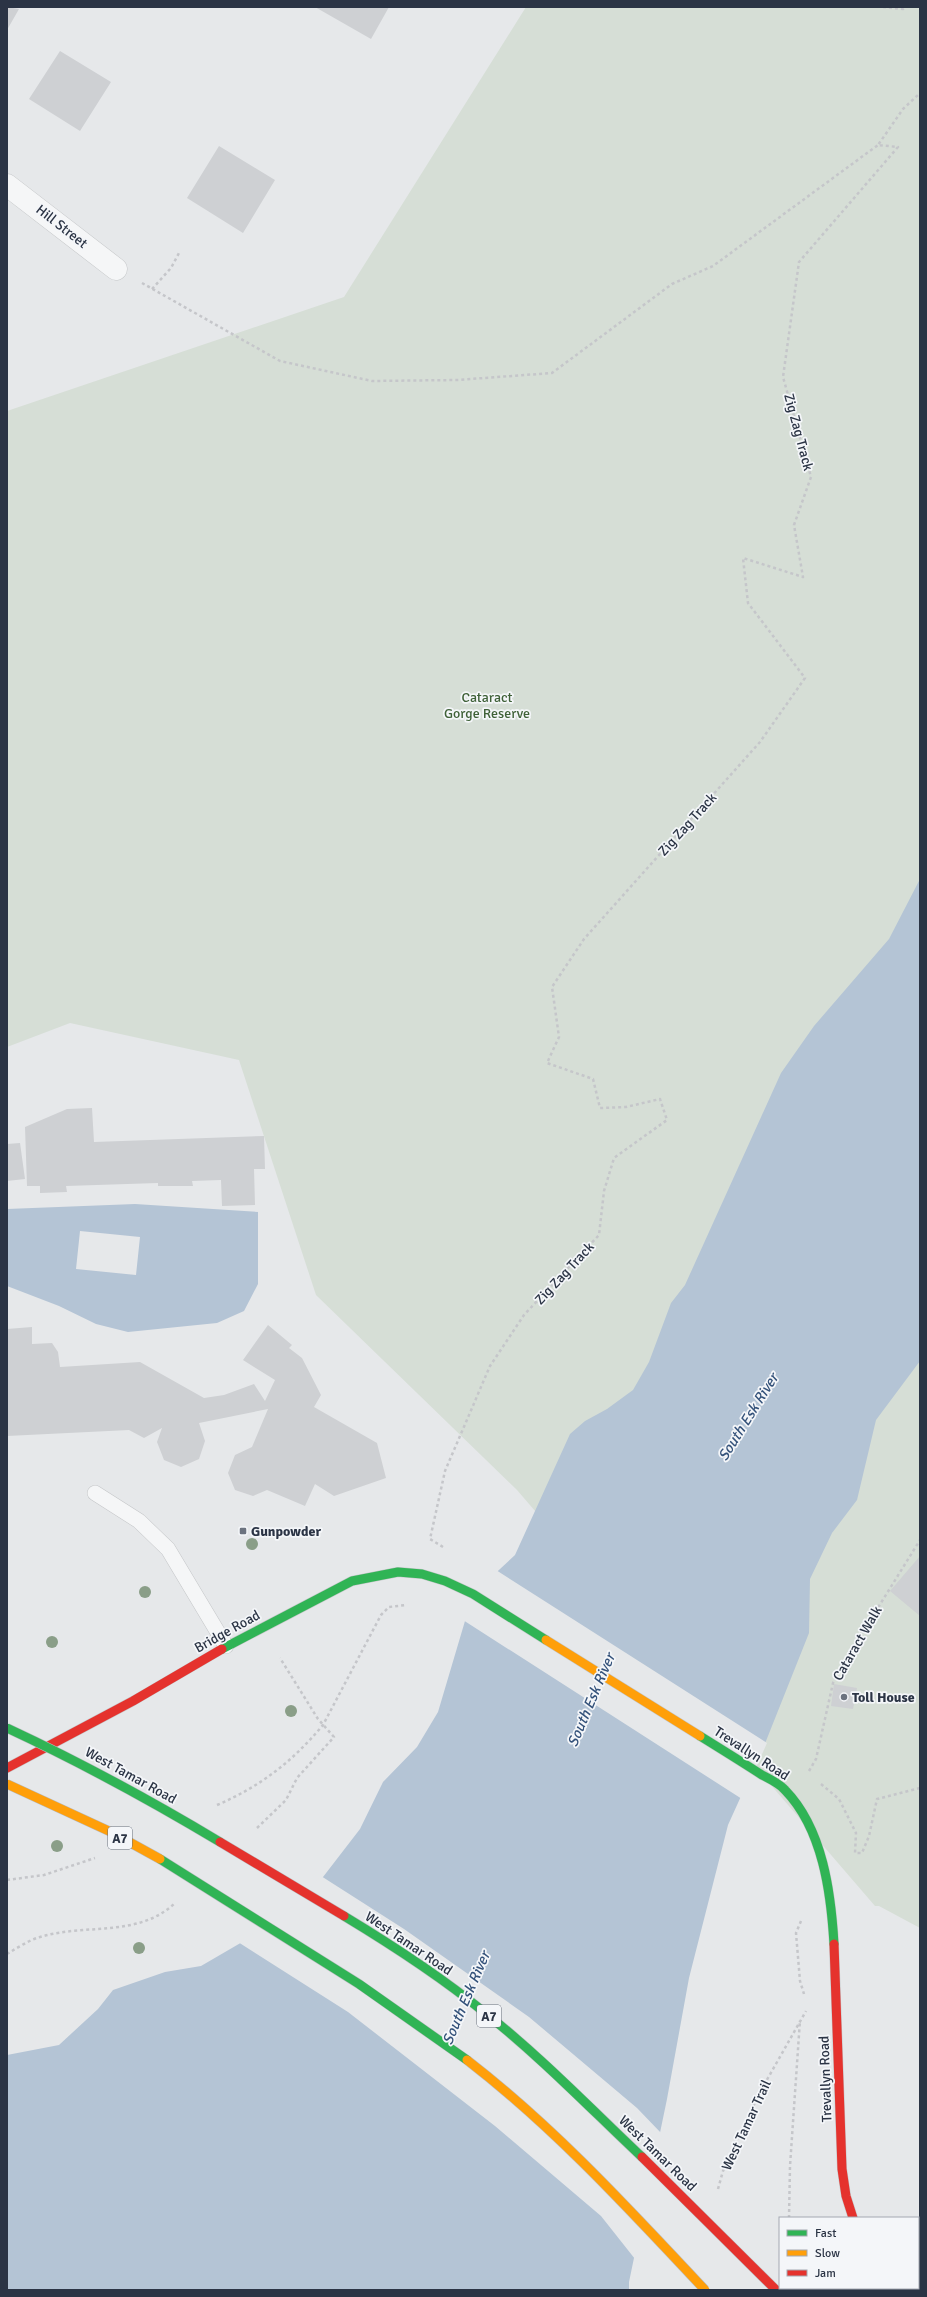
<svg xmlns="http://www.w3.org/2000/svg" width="927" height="2297" font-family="Signika,sans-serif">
<rect width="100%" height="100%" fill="#e6e8ea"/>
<path fill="#d6ded6" d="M526,7H920V1928L879,1906H875L517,1490L316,1295L239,1060L70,1023L7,1047V411L344,297Z"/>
<path fill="#b4c4d5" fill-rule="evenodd" d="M920,879V1361L876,1420L857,1500L832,1533L810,1579L809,1633L766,1741L728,1825L689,1978L667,2099L629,2282V2290H7V2055L59,2045L98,2009L113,1990L165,1972L201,1966L282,1919L323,1877L360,1829L383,1782L417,1747L438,1712L473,1594L515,1555L570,1434L585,1421L607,1409L633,1390L649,1362L671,1303L685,1285L781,1073L814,1026L889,939Z
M135,1204L258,1212V1284L244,1311L217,1323L128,1332L96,1324L59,1306L7,1286V1209ZM80,1231L140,1237L136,1275L76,1269Z"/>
<path fill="#e6e8ea" d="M496,1570L767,1743L742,1799L463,1620L469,1600L478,1587Z
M321,1876L404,1929L529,2017L637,2108L662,2134L635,2259L601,2216L495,2126L348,2012L238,1942L281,1918Z"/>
<path fill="#ced0d3" d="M7,7L19,9L7,30Z
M315,7H389L371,39Z
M60,51L111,82L80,131L29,99Z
M219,146L275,180L243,233L187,198Z
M92,1108L94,1142L264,1136L265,1169H254L255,1205L222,1206L221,1180L192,1181L193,1186H158V1183L66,1186L67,1192L40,1193V1186H27L25,1127L67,1109Z
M20,1143L25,1179L7,1181V1144Z
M268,1325L292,1345L289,1348L302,1358L321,1395L314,1407L377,1443L386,1478L334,1496L315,1484L305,1506L267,1490L253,1496L235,1490L228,1473L235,1455L252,1447L268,1409L199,1423L205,1441L199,1459L181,1467L164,1460L157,1442L162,1428L144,1438L129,1430L7,1436V1329L32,1327V1344L52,1343L58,1352L60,1367L140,1362L204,1398L224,1395L254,1384L265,1401L275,1380L243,1360Z
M920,1556V1616L890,1591Z
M834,1684L857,1688L853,1709L831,1706Z"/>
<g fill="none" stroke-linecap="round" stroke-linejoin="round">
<g stroke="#c4c6c8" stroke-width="16">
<path id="lane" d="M95,1493L139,1521L168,1549L226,1646"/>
</g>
<g stroke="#c4c6c8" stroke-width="23">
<path id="street" d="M7,185L116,269"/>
</g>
<g stroke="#c4c6c8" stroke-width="10">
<path id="fast" d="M222,1649L352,1581L398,1572L422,1574L445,1581L473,1594L546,1640
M700,1736C721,1749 742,1762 762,1775C770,1779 780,1784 785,1790C823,1829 831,1893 834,1944
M893,2288L894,2290"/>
</g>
<g stroke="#c4c6c8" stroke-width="10">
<path id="slow" d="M546,1640L700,1736"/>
</g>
<g stroke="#c4c6c8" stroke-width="10">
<path id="jam" d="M7,1768L133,1701L222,1649
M834,1944L842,2169L846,2196L853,2218"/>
</g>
<path stroke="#c5c6ca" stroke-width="2.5" stroke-dasharray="3 3" stroke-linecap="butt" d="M883,7L903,9L905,7
M142,283L280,361L372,381L457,380L552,373L672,284L713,266L878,145
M152,289L171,268L179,253
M443,1547L430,1539L445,1471L490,1366L524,1315L599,1235L604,1191L614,1158L667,1120L660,1099L626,1107L600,1108L593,1079L547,1063L559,1037L552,987L584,939L760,742L805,678L748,603L743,558L803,577L794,525L811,477L783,377L799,262L898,147L878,145L903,109L920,93
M809,1771L816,1759L833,1683L838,1672L920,1540
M821,1784L839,1799L856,1833L855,1853H862L869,1836L877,1799L920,1788
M217,1805C261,1786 292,1762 323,1725L381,1615L389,1607L406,1605
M257,1828L286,1800L297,1778L334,1737L318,1719L280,1658
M7,1880L44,1875L95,1858
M801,1921L796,1933L800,1981L804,1994
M7,1954C17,1948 29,1940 40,1937C86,1923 138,1938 175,1903
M718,2189L723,2171L760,2092L806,2011
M789,2218L790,2166L800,2020
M816,2288L817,2290"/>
<use href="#lane" stroke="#f5f6f7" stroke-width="15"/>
<use href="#street" stroke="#f5f6f7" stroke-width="22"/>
<use href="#fast" stroke="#30b455" stroke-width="9"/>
<use href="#slow" stroke="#ff9f0a" stroke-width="9"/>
<use href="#jam" stroke="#e5322d" stroke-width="9"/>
<g stroke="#b8bbbf" stroke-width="10" stroke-linecap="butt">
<path id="fast-bridge" d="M7,1728C80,1762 150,1800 220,1842
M160,1859L359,1984L467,2060
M344,1916C392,1945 440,1976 484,2012C540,2056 590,2108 642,2157"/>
</g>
<g stroke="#b8bbbf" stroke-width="10" stroke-linecap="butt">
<path id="slow-bridge" d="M7,1784L111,1832L160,1859
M467,2060C555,2128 629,2209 705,2290"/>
</g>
<g stroke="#b8bbbf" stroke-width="10" stroke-linecap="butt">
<path id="jam-bridge" d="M220,1842L344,1916
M642,2157L776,2290"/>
</g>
<use href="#fast-bridge" stroke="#30b455" stroke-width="9"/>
<use href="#slow-bridge" stroke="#ff9f0a" stroke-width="9"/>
<use href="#jam-bridge" stroke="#e5322d" stroke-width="9"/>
</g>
<g fill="#8a9e88">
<circle cx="252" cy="1544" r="6"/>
<circle cx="145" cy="1592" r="6"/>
<circle cx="52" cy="1642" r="6"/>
<circle cx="291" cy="1711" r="6"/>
<circle cx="57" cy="1846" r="6"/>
<circle cx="139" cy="1948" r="6"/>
</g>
<g fill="#6c737f" stroke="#f4f6f9" stroke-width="1.5">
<rect x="239" y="1527" width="8" height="8" rx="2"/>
<circle cx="844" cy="1697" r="4"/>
</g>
<g text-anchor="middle" stroke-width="3.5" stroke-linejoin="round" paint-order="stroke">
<g fill="#f4f6f9" stroke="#676e7b" stroke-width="1">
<rect x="108" y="1827" width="24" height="22" rx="3"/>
<rect x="477" y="2005" width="24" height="22" rx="3"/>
</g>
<g font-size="13" font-weight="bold" fill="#2b3445">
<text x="120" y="1843">A7</text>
<text x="489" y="2021">A7</text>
</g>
<g font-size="14" fill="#2b3445" stroke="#f4f6f9">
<text transform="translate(62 226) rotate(38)" y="5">Hill Street</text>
<text transform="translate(799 432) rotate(75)" y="5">Zig Zag Track</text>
<text transform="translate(687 824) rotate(-48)" y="5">Zig Zag Track</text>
<text transform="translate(564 1273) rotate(-47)" y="5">Zig Zag Track</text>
<text transform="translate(227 1631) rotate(-29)" y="5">Bridge Road</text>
<text transform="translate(857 1643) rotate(-60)" y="5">Cataract Walk</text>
<text transform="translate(752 1753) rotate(33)" y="5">Trevallyn Road</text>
<text transform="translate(131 1775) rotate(29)" y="5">West Tamar Road</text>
<text transform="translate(409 1943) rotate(34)" y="5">West Tamar Road</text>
<text transform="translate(825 2079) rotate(-92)" y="5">Trevallyn Road</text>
<text transform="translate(746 2125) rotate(-65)" y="5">West Tamar Trail</text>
<text transform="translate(658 2153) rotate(44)" y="5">West Tamar Road</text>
</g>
<g font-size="14" fill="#3f6138" stroke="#f4f6f9">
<text x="487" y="702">Cataract<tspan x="487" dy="16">Gorge Reserve</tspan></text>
</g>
<g font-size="14" font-weight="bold" fill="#2b3445" stroke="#f4f6f9" text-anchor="start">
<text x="251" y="1536">Gunpowder</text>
<text x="852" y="1702">Toll House</text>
</g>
<g font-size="15" font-style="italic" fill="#34527a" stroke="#f4f6f9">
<text transform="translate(748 1417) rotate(-58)" y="5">South Esk River</text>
<text transform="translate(591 1700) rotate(-67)" y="5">South Esk River</text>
<text transform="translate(466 1998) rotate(-67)" y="5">South Esk River</text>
</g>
</g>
<rect width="927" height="2297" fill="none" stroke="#2b3445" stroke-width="16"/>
<rect x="779" y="2217" width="140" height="72" fill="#f4f6f9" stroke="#a4a8b1"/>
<rect x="787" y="2230" width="20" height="6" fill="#30b455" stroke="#a4a8b1"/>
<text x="815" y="2237" font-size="12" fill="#2b3445">Fast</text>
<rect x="787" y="2250" width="20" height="6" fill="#ff9f0a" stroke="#a4a8b1"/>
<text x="815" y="2257" font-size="12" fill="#2b3445">Slow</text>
<rect x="787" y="2270" width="20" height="6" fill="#e5322d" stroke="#a4a8b1"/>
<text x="815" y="2277" font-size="12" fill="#2b3445">Jam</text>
</svg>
